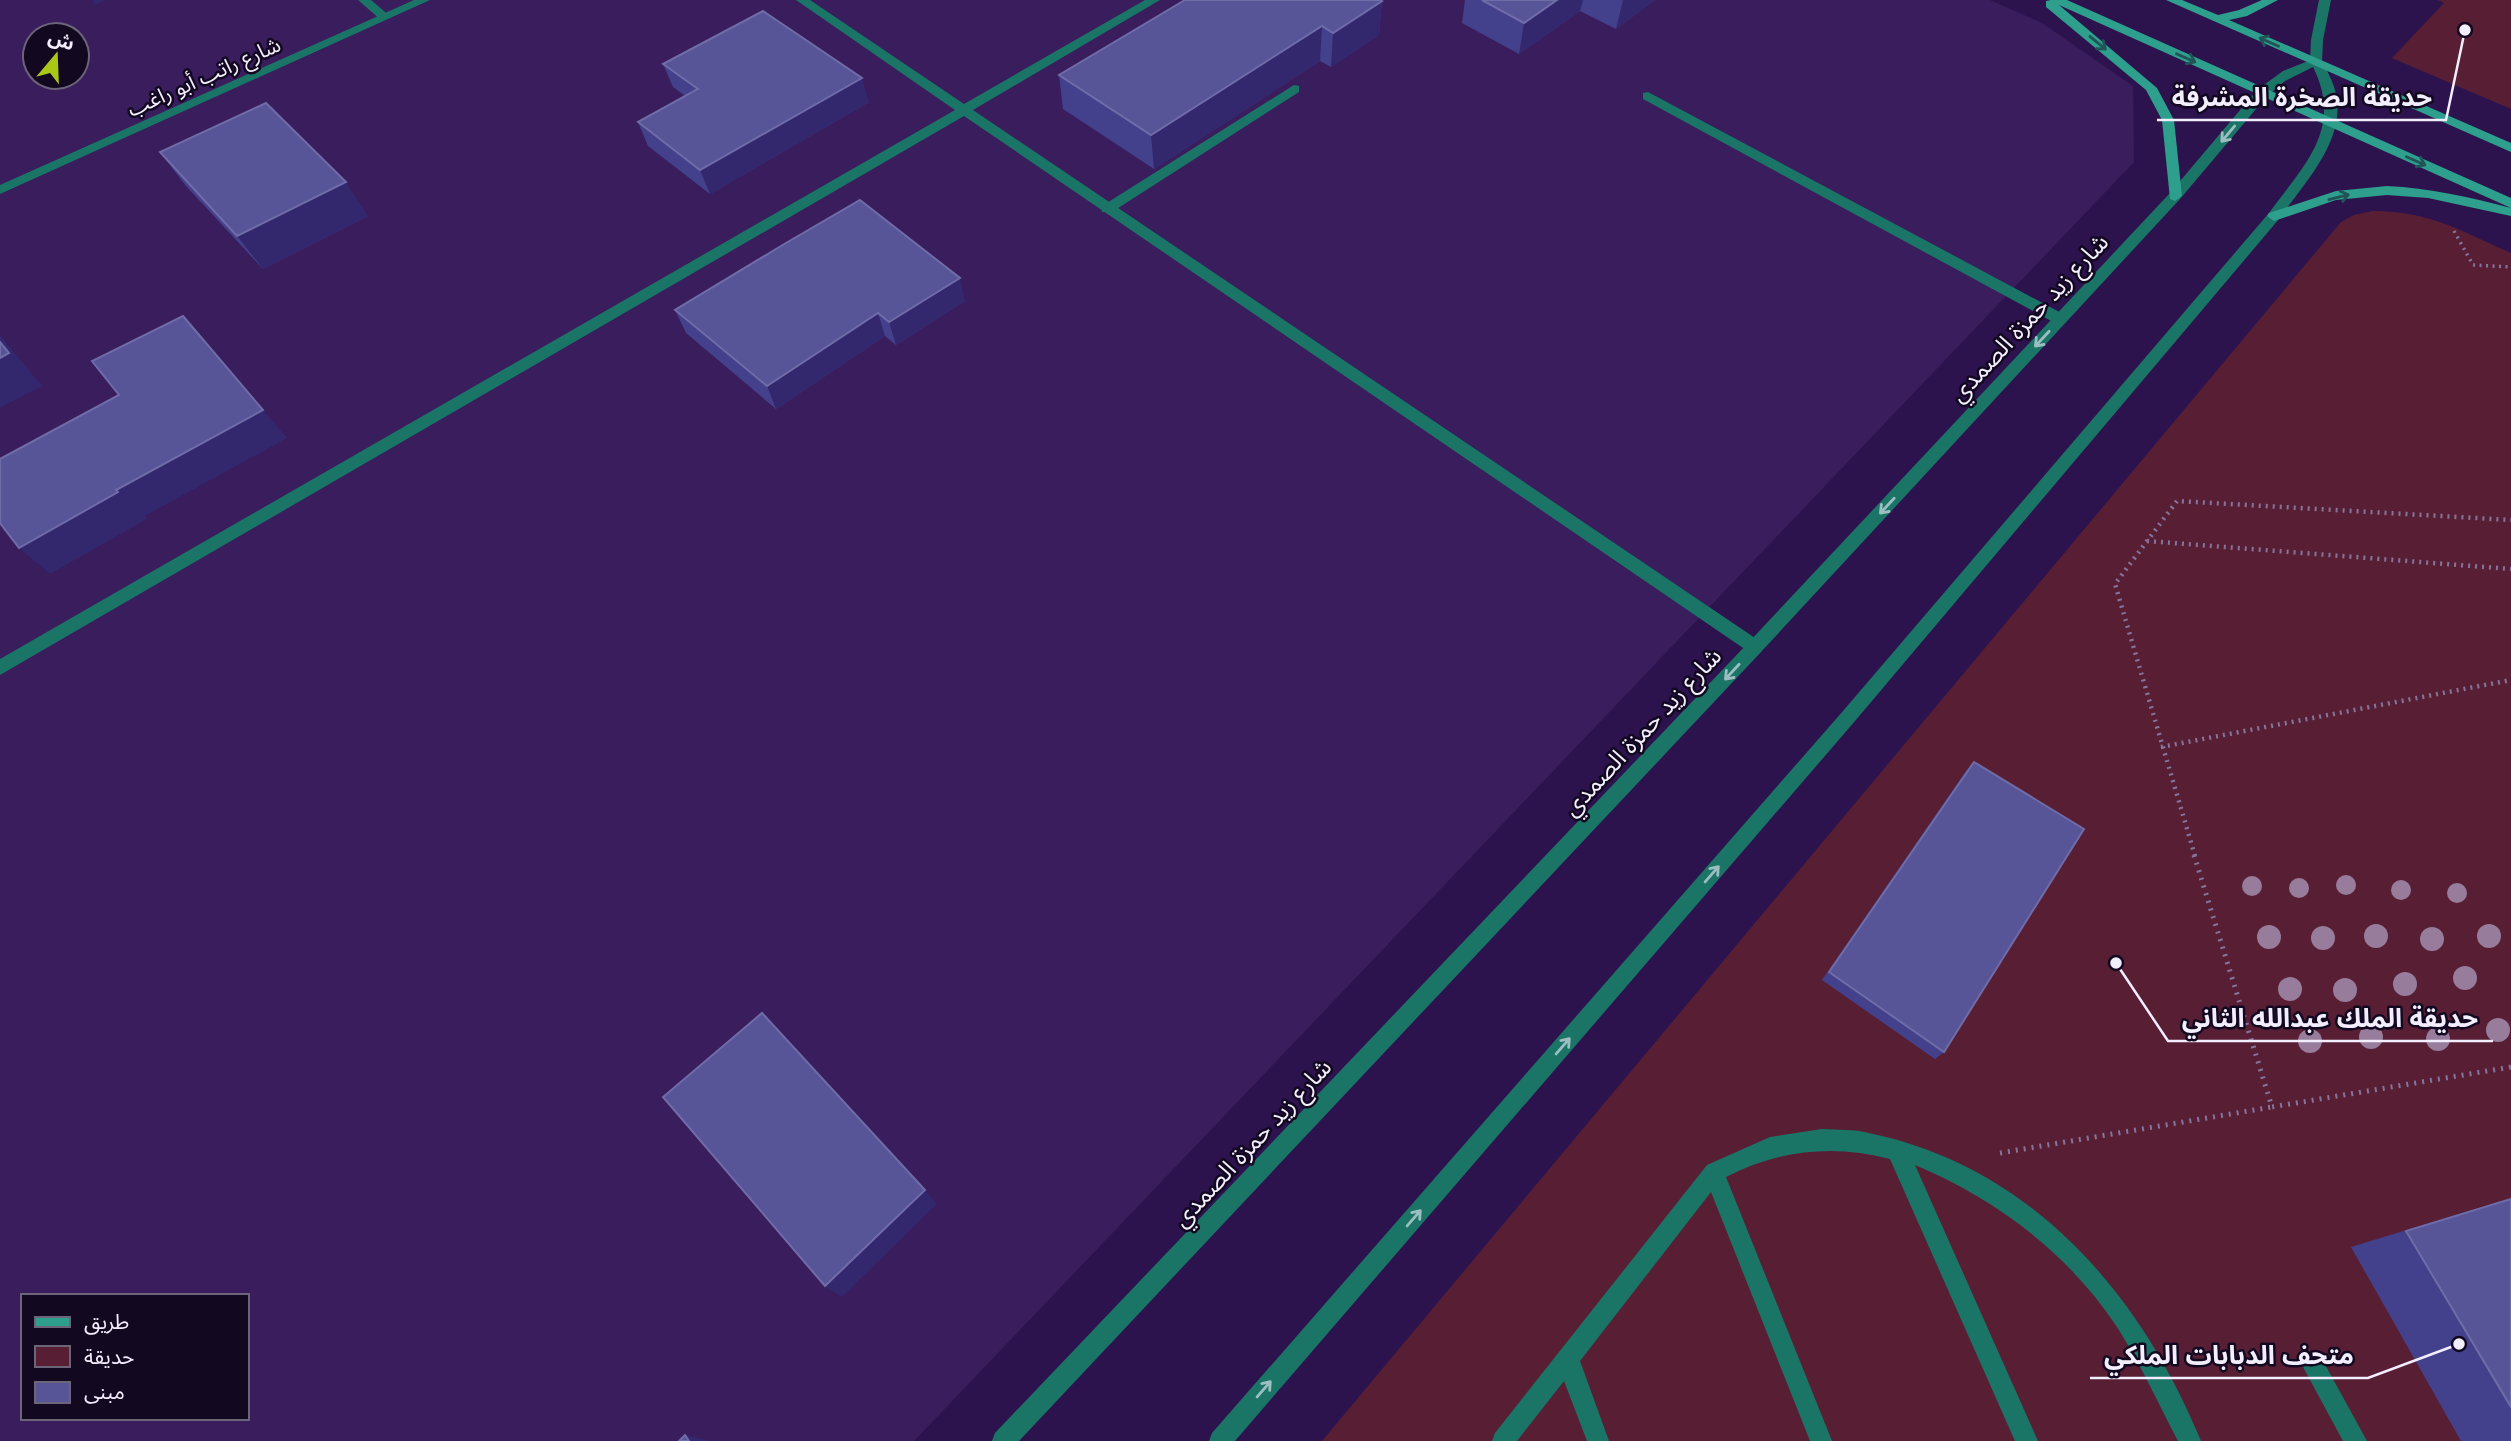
<svg xmlns="http://www.w3.org/2000/svg" width="2511" height="1441" font-family="Montserrat,'Noto Sans Arabic',sans-serif">
<rect width="100%" height="100%" fill="#2d134e"/>
<path fill="#391d5d" fill-rule="evenodd" d="M0,0H1990L2042,23L2133,86L2134,162L914,1441H0ZM35,35H77V77H35ZM23,1296H247V1418H23Z"/>
<path fill="#581f34" d="M2438,0H2511V109L2392,58L2444,3Z
M2373,211C2429,211 2461,231 2511,253V1441H1322L2341,222L2354,215Z"/>
<g fill="none" stroke-linecap="round" stroke-linejoin="round">
<path stroke="#85749c" stroke-width="3.5" stroke-dasharray="2 4.5" stroke-linecap="butt" d="M2454,231L2473,265L2511,267"/>
<path stroke="#85749c" stroke-width="4.5" stroke-dasharray="2 5" stroke-linecap="butt" d="M2147,541L2511,569
M2161,747L2511,680
M2195,856L2115,584L2177,501L2511,520"/>
<path stroke="#85749c" stroke-width="5" stroke-dasharray="2 6" stroke-linecap="butt" d="M2194,855L2272,1107L2511,1067
M2000,1153L2272,1107"/>
<path fill="#1a7567" fill-rule="evenodd" d="M358,0H371L391,17L381,20Z
M1294,85L1299,86V92L1112,212H1102V206Z
M1648,92L2065,315L2067,319L2065,323H2055L1643,99V93Z
M1822,1129C1837,1130 1854,1129 1869,1133C2032,1167 2140,1293 2201,1441H2178C2158,1403 2140,1363 2117,1327C2068,1253 1996,1199 1915,1165L2038,1441H2015L1890,1159C1833,1144 1779,1150 1726,1177L1832,1441H1810L1711,1192L1580,1361L1609,1441H1587L1564,1381L1517,1441H1492L1495,1433L1707,1165L1770,1137Z
M2314,1356L2322,1359L2367,1441H2343L2303,1367L2306,1359Z"/>
<path fill="#1a7567" fill-rule="evenodd" d="M796,0H810L964,104L1145,0H1160L973,110L1761,642L1763,647L1761,652H1749L964,116L0,675V659L955,110Z
M2319,0H2331L2323,40L2322,62L2316,66L2310,62L2311,40Z"/>
<path fill="#1a7567" fill-rule="evenodd" d="M414,0H430L0,194V185Z
M2316,58C2324,61 2327,71 2331,79C2355,132 2307,179 2279,219L1855,721L1235,1441H1209L1212,1433L1843,711L2269,213C2304,165 2344,129 2313,67L2285,81L2267,96L2180,199L1761,652L1019,1441H992L995,1433L1749,642L2170,193L2257,90L2283,71Z"/>
<path fill="#2d9f8c" fill-rule="evenodd" d="M2051,0H2067L2511,198V208L2059,5L2157,88L2174,120L2182,196L2175,201L2170,199L2162,120L2146,90L2046,7V1Z
M2166,0H2182L2218,15L2239,10L2262,0H2278L2247,16L2229,20L2511,143V152Z
M2387,186C2429,188 2470,197 2511,208V216L2428,198L2387,195L2336,200L2274,221L2267,216L2269,213L2336,191Z"/>
</g>
<g fill="#977c9b">
<circle cx="2346" cy="885" r="10"/>
<circle cx="2252" cy="886" r="10"/>
<circle cx="2299" cy="888" r="10"/>
<circle cx="2401" cy="890" r="10"/>
<circle cx="2457" cy="893" r="10"/>
<circle cx="2376" cy="936" r="12"/>
<circle cx="2489" cy="936" r="12"/>
<circle cx="2269" cy="937" r="12"/>
<circle cx="2323" cy="938" r="12"/>
<circle cx="2432" cy="939" r="12"/>
<circle cx="2465" cy="978" r="12"/>
<circle cx="2405" cy="984" r="12"/>
<circle cx="2290" cy="989" r="12"/>
<circle cx="2345" cy="990" r="12"/>
<circle cx="2498" cy="1030" r="12"/>
<circle cx="2371" cy="1037" r="12"/>
<circle cx="2438" cy="1039" r="12"/>
<circle cx="2310" cy="1041" r="12"/>
</g>
<path fill="#44418c" d="M1465,0H1655L1616,29L1580,11L1519,54L1462,23Z
M1382,1L1379,35L1331,67L1320,61L1154,169L1063,109L1059,75Z
M663,64L869,102L710,194L648,146L638,122L685,96L673,87Z
M160,152L368,216L263,269L186,186Z
M965,301L896,345L885,336L776,409L686,333L675,310Z
M1974,762L1944,1052L1935,1059L1822,980L1966,771Z
M2511,1198V1441H2461L2351,1247Z"/>
<path fill="#33276e" d="M92,0H105L95,5Z
M1557,0H1583L1580,11L1519,54L1524,23Z
M1623,0H1655L1616,29Z
M1382,1L1379,35L1331,67L1333,33Z
M1322,26L1320,61L1154,169L1151,135Z
M862,78L869,102L710,194L700,170Z
M346,182L368,216L263,269L237,236Z
M960,278L965,301L896,345L889,322Z
M878,313L885,336L776,409L767,386Z
M183,316L287,438L145,516L147,519L50,574L19,548L116,490Z
M0,335L42,386L0,408Z
M925,1190L937,1204L842,1297L825,1286Z
M685,1435L708,1440L709,1441H689Z"/>
<path fill="#575498" stroke="#6f6ca8" stroke-width="2" d="M1185,0H1380L1382,1L1333,33L1322,26L1151,135L1059,75Z
M1482,0H1557L1524,23Z
M763,11L862,78L700,170L638,122L698,89L663,64Z
M266,103L346,182L237,236L160,152Z
M860,200L960,278L889,322L878,313L767,386L675,310L786,243Z
M183,316L263,410L116,490L118,492L19,548L0,523V459L119,395L92,361Z
M0,342L9,353L0,358Z
M1974,762L2084,829L1944,1052L1829,972Z
M762,1013L925,1190L825,1286L663,1097Z
M2511,1199V1407L2406,1231Z
M685,1435L689,1441H679Z"/>
<defs><path id="oneway-shaft" d="M-6 0H5M1.5-3L5.5 0L1.5 3" fill="none" stroke-width="1.6" stroke-linecap="round" stroke-linejoin="round" transform="scale(1.75)"/></defs>
<g stroke="#205456">
<use href="#oneway-shaft" transform="translate(2269 42) rotate(-156)"/>
<use href="#oneway-shaft" transform="translate(2098 43) rotate(39)"/>
<use href="#oneway-shaft" transform="translate(2186 58) rotate(24)"/>
<use href="#oneway-shaft" transform="translate(2416 161) rotate(24)"/>
<use href="#oneway-shaft" transform="translate(2339 197) rotate(-14)"/>
</g>
<g stroke="#9cbec1">
<use href="#oneway-shaft" transform="translate(2228 134) rotate(130)"/>
<use href="#oneway-shaft" transform="translate(2042 339) rotate(133)"/>
<use href="#oneway-shaft" transform="translate(1887 506) rotate(133)"/>
<use href="#oneway-shaft" transform="translate(1732 672) rotate(133)"/>
<use href="#oneway-shaft" transform="translate(1712 874) rotate(-49)"/>
<use href="#oneway-shaft" transform="translate(1563 1046) rotate(-49)"/>
<use href="#oneway-shaft" transform="translate(1414 1218) rotate(-49)"/>
<use href="#oneway-shaft" transform="translate(1264 1389) rotate(-49)"/>
</g>
<g text-anchor="middle" stroke-width="5" stroke-linejoin="round" paint-order="stroke">
<g font-size="21" fill="#f3eefd" stroke="#120820">
<text transform="translate(204 77) rotate(-24)" y="7">شارع راتب أبو راغب</text>
</g>
<g font-size="24" fill="#f3eefd" stroke="#120820">
<text transform="translate(2029 318) rotate(-47)" y="8">شارع زيد حمزة الصمدي</text>
<text transform="translate(1642 732) rotate(-47)" y="8">شارع زيد حمزة الصمدي</text>
<text transform="translate(1252 1143) rotate(-47)" y="8">شارع زيد حمزة الصمدي</text>
</g>
</g>
<path fill="none" stroke="#f3eefd" stroke-width="2.5" d="M2465 30L2446 120H2157M2116 963L2168 1041H2493M2459 1344L2368 1378H2090"/>
<g fill="#f3eefd" stroke="#120820" stroke-width="2.5">
<circle cx="2465" cy="30" r="7"/>
<circle cx="2116" cy="963" r="7"/>
<circle cx="2459" cy="1344" r="7"/>
</g>
<g font-size="26" text-anchor="middle" font-weight="bold" fill="#f3eefd" stroke="#120820" stroke-width="5" stroke-linejoin="round" paint-order="stroke">
<text x="2302" y="106">حديقة الصخرة المشرفة</text>
<text x="2330" y="1027">حديقة الملك عبدالله الثاني</text>
<text x="2229" y="1364">متحف الدبابات الملكي</text>
</g>
<rect x="21" y="1294" width="228" height="126" fill="#120820" stroke="#6c6478" stroke-width="2"/>
<rect x="35" y="1317" width="35" height="10" fill="#2d9f8c" stroke="#6c6478" stroke-width="2"/>
<text x="84" y="1329" font-size="21" fill="#f3eefd">طريق</text>
<rect x="35" y="1346" width="35" height="21" fill="#581f34" stroke="#6c6478" stroke-width="2"/>
<text x="84" y="1364" font-size="21" fill="#f3eefd">حديقة</text>
<rect x="35" y="1382" width="35" height="21" fill="#575498" stroke="#6c6478" stroke-width="2"/>
<text x="84" y="1399" font-size="21" fill="#f3eefd">مبنى</text>
<g transform="translate(56 56) rotate(19)"><circle r="33" fill="#120820" stroke="#6c6478" stroke-width="2"/>
<path d="M0-5L12 26L0 18L-12 26Z" fill="#aac717"/>
<text y="-10" font-size="19" font-weight="bold" text-anchor="middle" fill="#f3eefd">ش</text>
</g>
</svg>
